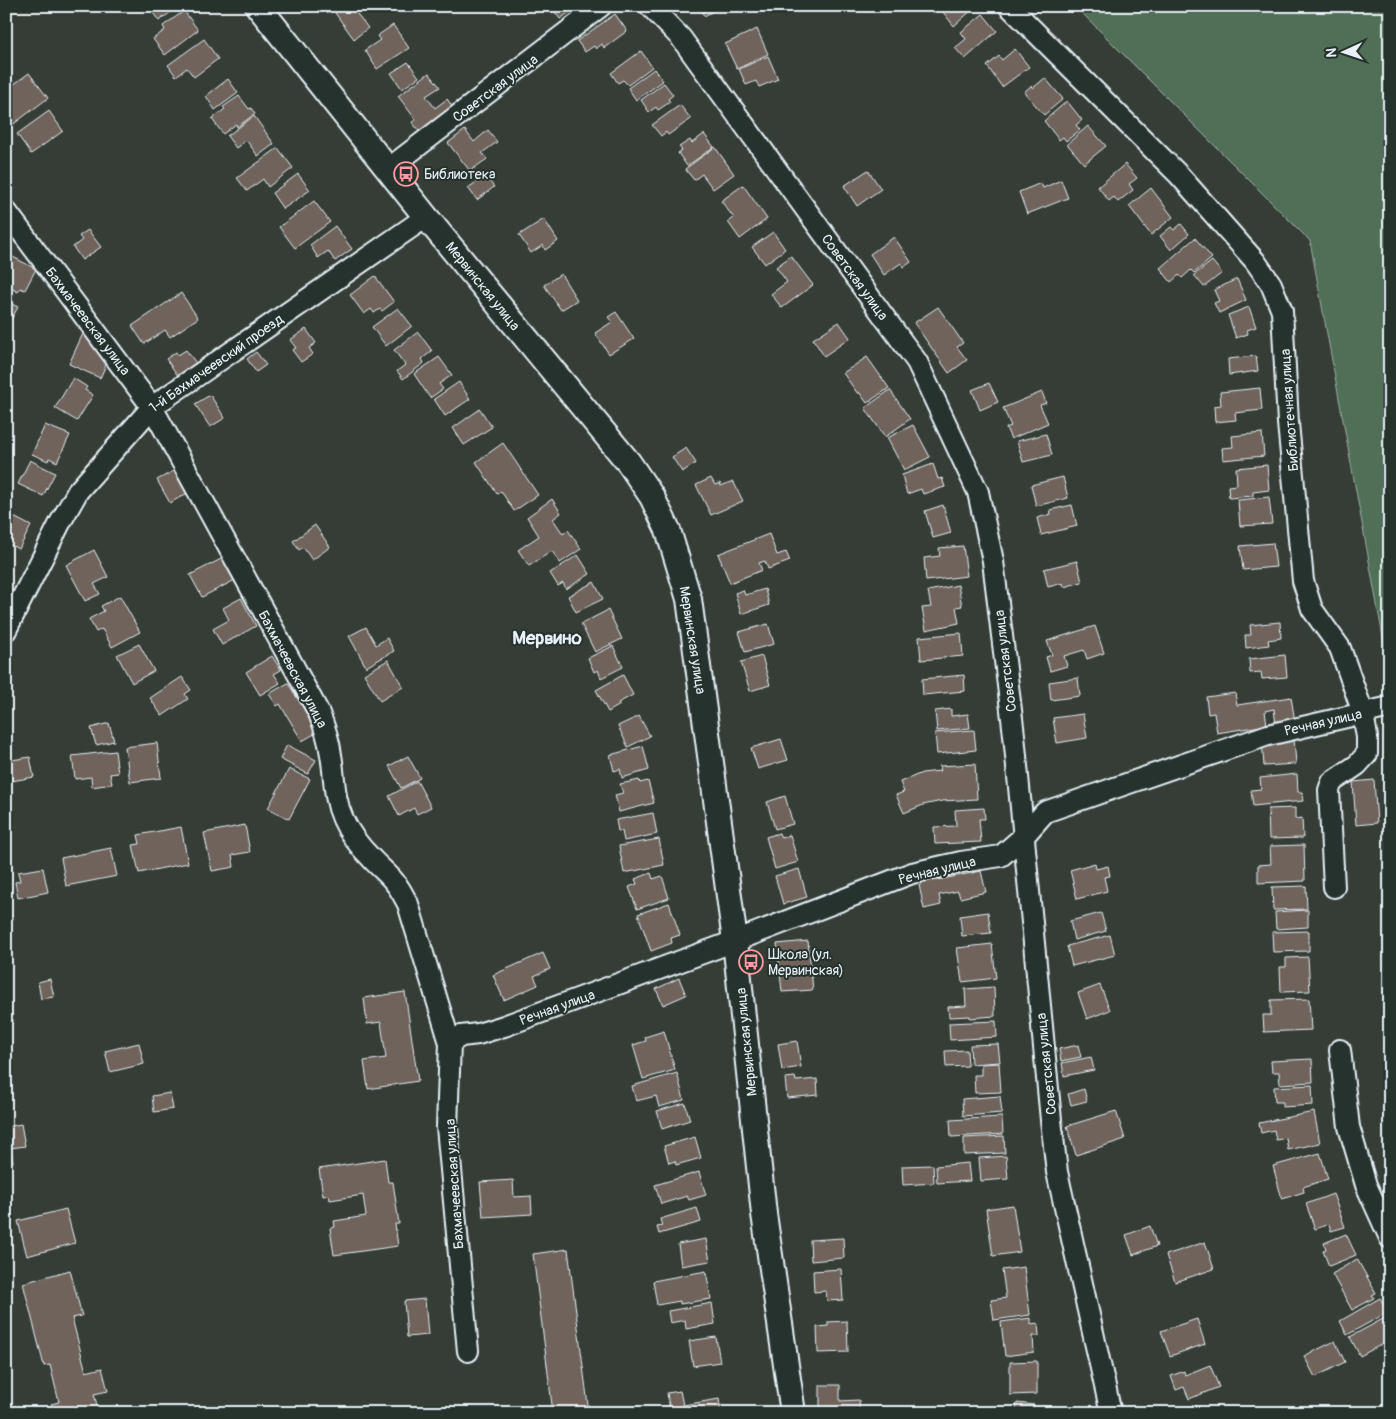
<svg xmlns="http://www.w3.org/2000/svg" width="1396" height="1419" font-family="Pangolin,sans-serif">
<rect width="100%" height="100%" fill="#353d36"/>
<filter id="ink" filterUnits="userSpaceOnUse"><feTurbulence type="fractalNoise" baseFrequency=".02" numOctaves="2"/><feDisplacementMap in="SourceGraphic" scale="10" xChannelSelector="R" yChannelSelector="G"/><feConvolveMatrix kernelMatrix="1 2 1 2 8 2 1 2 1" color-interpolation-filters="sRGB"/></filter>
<g filter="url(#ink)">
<path fill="#516e56" stroke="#9cb0a7" d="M1075,6H1390V675L1310,241Z"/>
<path fill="#6f635c" stroke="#e8f1f8" d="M148,6H179L159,21Z
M344,6H351L368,28L354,39L335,13Z
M551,6H578L560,19Z
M699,6H723L704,16Z
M950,6H973L974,8L954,26L943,12Z
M184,11L198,30L165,55L153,39L165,30L163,26Z
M615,14L627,31L604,48L602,44L596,49L594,46L585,52L577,41Z
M983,14L997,31L965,59L955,48L966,39L961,32Z
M393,25L409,48L377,69L365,50L380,40L377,36Z
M757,29L768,54L737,69L725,44Z
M204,39L218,59L194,77L187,68L176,76L168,65Z
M1015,49L1029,67L1002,87L987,66L999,56L1002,60Z
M641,51L652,67L628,85L623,80L618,83L611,73Z
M768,56L778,79L759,87L756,81L746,85L739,69Z
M408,62L419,77L402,89L391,73Z
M654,69L663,81L636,100L628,88Z
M29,73L48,98L11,126L6,119V90Z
M429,73L440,87L426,96L435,108L447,99L455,110L422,135L412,122L416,120L398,96Z
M1045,78L1063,99L1044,115L1024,92L1031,86L1033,88Z
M228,79L238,93L215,110L206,96Z
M664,83L673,95L668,99L670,102L658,110L656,107L649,112L641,100Z
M239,96L249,109L251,108L255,114L237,127L236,124L223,134L212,119L225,109L223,107Z
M1067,101L1082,120L1076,125L1080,130L1066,141L1063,137L1059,140L1044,121Z
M680,105L691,119L668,135L666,132L661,136L652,125Z
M49,111L63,131L31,154L17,134Z
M254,116L274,144L258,156L246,140L236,148L227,136Z
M1088,126L1106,146L1084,164L1067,144Z
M465,130L474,142L488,130L497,142L482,153L487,159L470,171L448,143Z
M704,134L714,147L687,166L678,153L682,150L679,147L690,140L692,143Z
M715,147L734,174L713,189L702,174L694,180L685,169Z
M278,148L293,168L268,187L263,179L247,191L237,178Z
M1125,164L1137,178L1129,184L1133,190L1118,202L1114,197L1109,201L1098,187Z
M868,170L881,189L857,206L844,186Z
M298,174L310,190L283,209L272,193Z
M485,176L494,187L477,200L468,188Z
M1061,180L1068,198L1027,214L1019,192L1041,183L1043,188Z
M743,185L767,219L740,239L728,222L734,218L721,201Z
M1151,188L1173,217L1151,235L1129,206Z
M314,201L330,222L295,248L279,227Z
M544,219L558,241L545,250L543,245L531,253L519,235Z
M1181,224L1189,234L1171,250L1160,236L1171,227L1174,230Z
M335,226L352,249L335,261L328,251L318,258L310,245Z
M88,230L101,247L82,260L73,247L82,240L79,236Z
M773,232L785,249L765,264L752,247Z
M894,237L911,262L904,267L901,263L884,275L870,254Z
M1195,238L1212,258L1194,273L1191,270L1182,278L1179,275L1171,282L1160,268Z
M791,256L813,285L782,308L771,294L787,282L776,267Z
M13,257L36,269L25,290L20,288L18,292L7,286L9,282L6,281V271Z
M1212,261L1222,273L1204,287L1194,275Z
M561,274L577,300L561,310L544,285Z
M375,276L394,302L382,311L380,309L374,313L371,309L364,314L350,295Z
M1237,279L1246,300L1219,313L1214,303L1219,301L1214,290Z
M181,293L198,318L170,337L165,330L144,344L132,326Z
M6,301L18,307L6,329Z
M938,307L963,343L957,347L967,360L949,373L914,323Z
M1249,307L1256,327L1247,330L1248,334L1236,338L1228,315Z
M398,308L412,326L386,346L372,327Z
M616,312L634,339L609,354L595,333L612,322L608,317Z
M839,322L850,338L824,356L813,339Z
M86,327L117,341L100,378L69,364Z
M306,329L316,343L309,348L313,354L301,362L292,350L296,348L290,340Z
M418,332L432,351L422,359L424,363L403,379L397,371L405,365L394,350Z
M186,350L199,367L181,380L166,359L176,352L178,355Z
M256,352L266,365L256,372L247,359Z
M1256,356L1258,371L1229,375L1228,359Z
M439,357L452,375L439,384L443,389L430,398L414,374Z
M867,357L889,388L867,403L859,392L858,394L843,373Z
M73,378L87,387L85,390L93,395L77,421L55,408Z
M459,382L470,399L445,416L434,399Z
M989,383L998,402L980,410L972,390Z
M1260,388L1262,410L1235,413L1236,420L1215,422L1214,406L1221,405L1220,392Z
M890,390L910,419L885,437L865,408Z
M1042,392L1046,403L1040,405L1048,423L1011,439L1006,428L1011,426L1003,408Z
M210,395L225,418L210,427L195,404Z
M480,409L492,427L464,445L453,428Z
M45,425L70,435L57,462L49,458L48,461L32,454Z
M913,425L930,457L904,470L887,438Z
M1262,433L1264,456L1223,460L1222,448L1233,447L1232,436Z
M1046,434L1052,455L1023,462L1017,441Z
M503,443L538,495L514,511L501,491L497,494L476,462Z
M686,448L696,463L682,472L672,457Z
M30,460L55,473L43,496L18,484Z
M933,464L938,479L942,478L945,487L923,494L921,489L907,494L902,475Z
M1267,465L1269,490L1253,492V496L1229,498L1228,486L1237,485L1236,468Z
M179,468L191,491L170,503L157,480Z
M1063,477L1068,498L1036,506L1031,485Z
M711,478L715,485L720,483L721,486L733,481L743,501L711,515L696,485Z
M1269,497L1272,524L1240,526L1238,500Z
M552,499L561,513L553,519L563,534L568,530L581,549L560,563L552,551L529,566L518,550L539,536L527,517Z
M943,505L951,533L933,538L925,511Z
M1072,505L1077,526L1041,535L1037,518L1051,514L1050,510Z
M8,514L31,526L19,549L6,543V517Z
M315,525L330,547L312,560L303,547L299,550L293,541Z
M769,534L777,555L786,552L790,561L768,569L765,561L759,563L762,570L730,583L718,554Z
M1273,543L1276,567L1243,570L1240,546Z
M963,546L967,576L926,581L924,558L940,556L939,548Z
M94,550L108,577L94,584L100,594L85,601L66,565Z
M578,555L590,574L566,589L563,583L558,586L550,573Z
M223,558L235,580L202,597L190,575Z
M1077,561L1082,582L1064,587L1063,583L1048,587L1044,569Z
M594,582L603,599L576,612L568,596Z
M958,585L962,606L956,607L959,623L926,630L922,608L931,607L928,591Z
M765,589L769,605L741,614L735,593L743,590L745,595Z
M120,596L140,632L112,647L102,629L96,632L89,619L104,611L101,606Z
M241,598L256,626L222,645L213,629L229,620L223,608Z
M608,610L622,639L595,652L581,624Z
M1280,622L1281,638L1268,640L1269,645L1246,648L1245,635H1251L1250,625Z
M768,624L774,644L745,652L739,632Z
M1095,626L1104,653L1087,659L1084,650L1064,656L1067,666L1050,671L1046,657L1052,655L1047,641Z
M366,627L376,645L387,638L394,651L366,667L349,636Z
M961,633L963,656L921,660L919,637Z
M139,644L154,671L132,683L117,655Z
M613,646L623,667L601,678L598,670L594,672L588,658Z
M1285,655L1287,677L1262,679L1261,672L1250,673L1249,659Z
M272,656L281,670L274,674L280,683L260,695L246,672Z
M762,656L770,685L750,691L741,662Z
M388,660L403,687L380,701L364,674Z
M623,675L633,695L618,703L620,705L608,712L596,690Z
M964,675L965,691L923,695L922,679Z
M182,677L191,690L185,694L188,699L162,716L150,698Z
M1078,678L1080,696L1051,700L1049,682Z
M288,683L318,732L302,741L280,704L277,706L269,694Z
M1235,693L1237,705L1291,697L1295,722L1276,725L1274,709L1265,711L1267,725L1217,733L1214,713L1208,714L1206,697Z
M951,709V716L968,714L970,728L937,731L935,711Z
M1083,714L1087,738L1057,743L1053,718Z
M639,716L650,736L628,747L618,726Z
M109,723L114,741L96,745L91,728Z
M974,730L976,750L937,754L935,733Z
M1294,738L1296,764L1264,766L1262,741Z
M781,739L788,760L758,769L751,748Z
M157,743L161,778L130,782L125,747Z
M287,745L316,760L308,774L280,759Z
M643,746L649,770L622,778L620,769L614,771L610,755Z
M115,751L118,773L110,774L112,784L92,787L91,777L75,779L72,756Z
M408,756L420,778L401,788L389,766Z
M30,757L34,777L6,782V761Z
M975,764L977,799L942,801L923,805L904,813L896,795L904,792L900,782L922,773L940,771L939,766Z
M289,769L310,779L289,819L268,808Z
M1297,774L1298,792H1302L1303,801L1253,806L1251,790L1261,789L1260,778Z
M639,780L640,783L648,781L654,803L619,812L615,795L623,793L620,784Z
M1374,780L1377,823L1356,825L1353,782Z
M417,781L431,807L417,814L414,808L399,816L389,796Z
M785,796L793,824L775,829L767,802Z
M984,808L985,819H979L981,842L935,844L934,827L956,826L955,810Z
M1295,808V819L1302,818L1303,838L1269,839L1268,809Z
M653,813L657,834L624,841L622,831H618L616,820Z
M245,825L250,852L232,855L234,867L212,871L204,833Z
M181,827L188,863L139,873L133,845L140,844L138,835Z
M779,833L781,838L790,835L798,862L775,869L766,837Z
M659,839L664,865L624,873L619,846Z
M1304,845L1305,881L1258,883V865L1271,864L1270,846Z
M111,848L117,876L66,886L61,858Z
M1095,863L1096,869L1108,866L1110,876L1104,877L1107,891L1077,899L1070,870Z
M43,868L48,892L18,898L15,882L20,881L18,872Z
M799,869L807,897L783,904L775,876Z
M981,871L986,892L960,898L958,891L939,895L941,905L924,909L919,885L922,884L921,880L932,878L933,881Z
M651,873L653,879L662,876L669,898L637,909L629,887L637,884L635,879Z
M1306,886L1307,909L1273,910L1272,887Z
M669,903L680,935L671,938L672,943L651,951L638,914Z
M1308,910V927L1276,929L1275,912Z
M988,912L991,933L962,936L960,916Z
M1101,913L1106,931L1074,940L1070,921Z
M1309,931V951L1273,952L1272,932Z
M1110,935L1115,955L1072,966L1067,946Z
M808,941L813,990L782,992L777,944Z
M992,944L996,978L962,982L957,948Z
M543,953L550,969L534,976L538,985L504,1000L493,975Z
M1308,957L1310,991L1281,992L1280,967H1286V958Z
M679,978L686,995L663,1005L656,989Z
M50,979L54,997L41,999L38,982Z
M1100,985L1110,1010L1087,1019L1078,993Z
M994,987L995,1016L970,1018V1016L949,1017L948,1007L966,1006L965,989Z
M405,992L418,1081L368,1089L364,1061L386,1058L381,1022L367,1024L364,998Z
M1309,999L1311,1030L1264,1032L1263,1015H1271V1000Z
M996,1021L997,1037L950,1040L949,1023Z
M664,1031L675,1070L643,1079L633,1045L646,1041L645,1037Z
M797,1041L801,1067L782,1070L778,1044Z
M139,1043L144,1064L110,1072L105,1051Z
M998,1044L1000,1062L971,1064L970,1045Z
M1078,1045L1081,1057L1061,1061L1059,1049Z
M967,1050L968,1066L946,1067L945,1051Z
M1091,1057L1094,1070L1064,1076L1062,1063Z
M1312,1059L1313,1082L1280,1084L1279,1072H1272L1271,1061Z
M999,1063L1001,1092L975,1093L974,1075H981V1064Z
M677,1073L684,1100L659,1107L656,1096L636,1101L632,1086Z
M795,1077L796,1081L817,1079L818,1095L787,1098L785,1078Z
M1312,1085L1313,1105L1283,1107V1102H1275L1274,1087Z
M1084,1089L1087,1101L1071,1105L1068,1094Z
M170,1093L173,1109L154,1112L152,1096Z
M1000,1096L1002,1113L963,1116L962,1099Z
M685,1103L690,1120L662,1129L657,1111Z
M1116,1111L1125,1139L1076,1155L1067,1126Z
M1314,1112L1320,1143L1288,1150L1286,1138L1276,1140L1274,1130L1261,1133L1259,1123Z
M1002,1117L1003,1134L951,1137L950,1120Z
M21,1124L25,1146L11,1148L13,1162L6,1163V1127Z
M1004,1136L1005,1153L964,1155V1138Z
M695,1137L701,1158L676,1165L675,1161L669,1163L664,1146Z
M1320,1153L1328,1179L1303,1187L1304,1192L1282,1199L1273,1166Z
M1006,1156L1008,1179L981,1181L979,1158Z
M385,1159L388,1182H393L399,1224H395L398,1246L334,1255L330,1228L335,1227L334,1221L366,1216L363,1195L330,1200L329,1195L323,1196L319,1169Z
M968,1163L970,1181L937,1183L936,1166Z
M933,1165L934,1183L903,1185L902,1166Z
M699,1172L706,1195L689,1200L687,1196L661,1204L655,1185Z
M513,1180L514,1197L531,1196L532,1214L483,1217L480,1182Z
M1333,1194L1345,1227L1331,1231L1329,1224L1315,1229L1306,1204Z
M1013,1205L1020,1252L993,1256L986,1209Z
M697,1208L701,1222L659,1234L657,1227L662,1226L660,1219Z
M66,1209L75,1243L27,1256L18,1221Z
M1150,1226L1157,1246L1133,1255L1126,1235Z
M1346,1234L1356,1255L1329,1266L1323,1251L1326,1249L1324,1243Z
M843,1238L844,1258L811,1261L810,1240Z
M706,1239L710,1261L681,1266L678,1244Z
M1205,1242L1214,1269L1175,1282L1166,1255Z
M568,1249L589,1413H553L533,1254Z
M1357,1259L1376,1293L1372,1295L1374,1298L1352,1310L1332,1274Z
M1024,1267L1030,1315L994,1320L991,1300L1006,1298L1002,1270Z
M841,1269L843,1300L827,1301L826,1291L814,1292L813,1271Z
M70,1270L82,1316L72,1318L86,1372L102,1368L108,1391L94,1394L99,1413H53L51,1404L59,1402L50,1365L44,1366L23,1283Z
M706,1271L711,1299L680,1304V1301L657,1305L653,1281Z
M1380,1298L1388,1312L1347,1335L1340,1321Z
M425,1299L428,1335L407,1337L404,1301Z
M712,1303L715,1324L686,1329L685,1320L670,1323L668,1311Z
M1390,1315V1340L1360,1356L1350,1337Z
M1031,1318V1324L1038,1323L1039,1336H1033L1034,1352L1005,1356L1001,1322Z
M1197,1319L1205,1344L1170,1356L1161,1331Z
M847,1321L848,1352L818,1353L817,1327L828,1326V1322Z
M716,1337L720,1362L693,1366L689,1341Z
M1335,1341L1345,1362L1315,1377L1304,1356Z
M1037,1361V1394L1010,1395V1362Z
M1210,1365L1219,1387L1189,1399L1184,1387L1176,1390L1171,1376L1184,1371L1185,1375Z
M820,1385H840V1401L859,1400L860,1413H820Z
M680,1391L683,1405L719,1399L721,1413H670L667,1393Z
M1017,1403L1034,1405L1033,1413H1016Z"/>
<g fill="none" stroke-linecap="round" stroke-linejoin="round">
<g stroke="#e8f1f8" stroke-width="24">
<path id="minor" d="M650,6L681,38L917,362L978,492L993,561L1014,735L1051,1120L1057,1172L1111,1413
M1009,6L1179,175L1255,261L1271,284L1282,311L1288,423L1303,581L1312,609L1340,648L1363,713L1367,737V754L1357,765L1332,782L1329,790L1334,887
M388,169L601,6
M6,211L152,407L318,711C324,725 329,739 331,755C335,777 333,797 343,819C349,833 361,848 372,859C380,868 389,874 396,884C401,890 404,897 408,904L450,1043L447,1127L468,1351
M6,630L60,523L78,491L152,407L426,217
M450,1043L461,1036L478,1034L504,1026L735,941L912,873L961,862L1001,856L1024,836L1045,812L1268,735L1390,707
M1340,1050L1349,1127L1366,1185L1390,1238"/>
</g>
<g stroke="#e8f1f8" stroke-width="28">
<path id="tertiary" d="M258,6L426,217L629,463L652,497L668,530L689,599L735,941L764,1214L793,1413"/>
</g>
<use href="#minor" stroke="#26332d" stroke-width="20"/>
<use href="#tertiary" stroke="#26332d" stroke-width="24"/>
</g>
</g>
<defs>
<g id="bus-ring" transform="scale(1.25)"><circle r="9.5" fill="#26332d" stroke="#ff9aa2" stroke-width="1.5"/><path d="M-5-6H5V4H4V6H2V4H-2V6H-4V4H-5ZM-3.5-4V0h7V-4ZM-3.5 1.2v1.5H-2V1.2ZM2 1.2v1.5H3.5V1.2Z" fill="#ff9aa2"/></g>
</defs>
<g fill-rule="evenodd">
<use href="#bus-ring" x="406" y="174"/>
<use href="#bus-ring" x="751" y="962"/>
</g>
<g text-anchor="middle" stroke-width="4" stroke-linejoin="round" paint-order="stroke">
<g font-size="14" fill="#e8f1f8" stroke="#26332d">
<text transform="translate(495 88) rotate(-37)" y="5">Советская улица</text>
<text transform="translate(855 277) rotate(54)" y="5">Советская улица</text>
<text transform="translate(483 286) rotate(51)" y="5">Мервинская улица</text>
<text transform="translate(88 321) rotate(53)" y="5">Бахмачеевская улица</text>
<text transform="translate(216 363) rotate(-35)" y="5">1-й Бахмачеевский проезд</text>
<text transform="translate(1289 410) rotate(-94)" y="5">Библиотечная улица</text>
<text transform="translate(693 640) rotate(81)" y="5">Мервинская улица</text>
<text transform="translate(1005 661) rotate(-97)" y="5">Советская улица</text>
<text transform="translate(293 669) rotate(62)" y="5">Бахмачеевская улица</text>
<text transform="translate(1323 722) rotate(-13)" y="5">Речная улица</text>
<text transform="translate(937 870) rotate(-14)" y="5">Речная улица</text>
<text transform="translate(557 1007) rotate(-20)" y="5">Речная улица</text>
<text transform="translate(746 1042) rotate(-96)" y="5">Мервинская улица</text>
<text transform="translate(1046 1064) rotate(-96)" y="5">Советская улица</text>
<text transform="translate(454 1184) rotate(-94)" y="5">Бахмачеевская улица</text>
</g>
<g font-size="14" fill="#e8f1f8" stroke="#26332d" text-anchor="start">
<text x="424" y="179">Библиотека</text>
<text x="768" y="959">Школа (ул.<tspan x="768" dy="16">Мервинская)</tspan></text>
</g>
<g font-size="19" font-weight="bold" fill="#e8f1f8" stroke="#26332d">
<text x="547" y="644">Мервино</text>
</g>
</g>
<rect width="1396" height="1419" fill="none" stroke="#26332d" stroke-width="25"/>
<rect x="12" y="12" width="1371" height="1394" fill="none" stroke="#e8f1f8" stroke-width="2" filter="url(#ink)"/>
<g transform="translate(1344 52) rotate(267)" stroke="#26332d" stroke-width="4" paint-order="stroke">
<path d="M0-4L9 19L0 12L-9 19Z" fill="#e8f1f8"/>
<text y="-8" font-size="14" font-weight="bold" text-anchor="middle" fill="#e8f1f8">N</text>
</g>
</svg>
